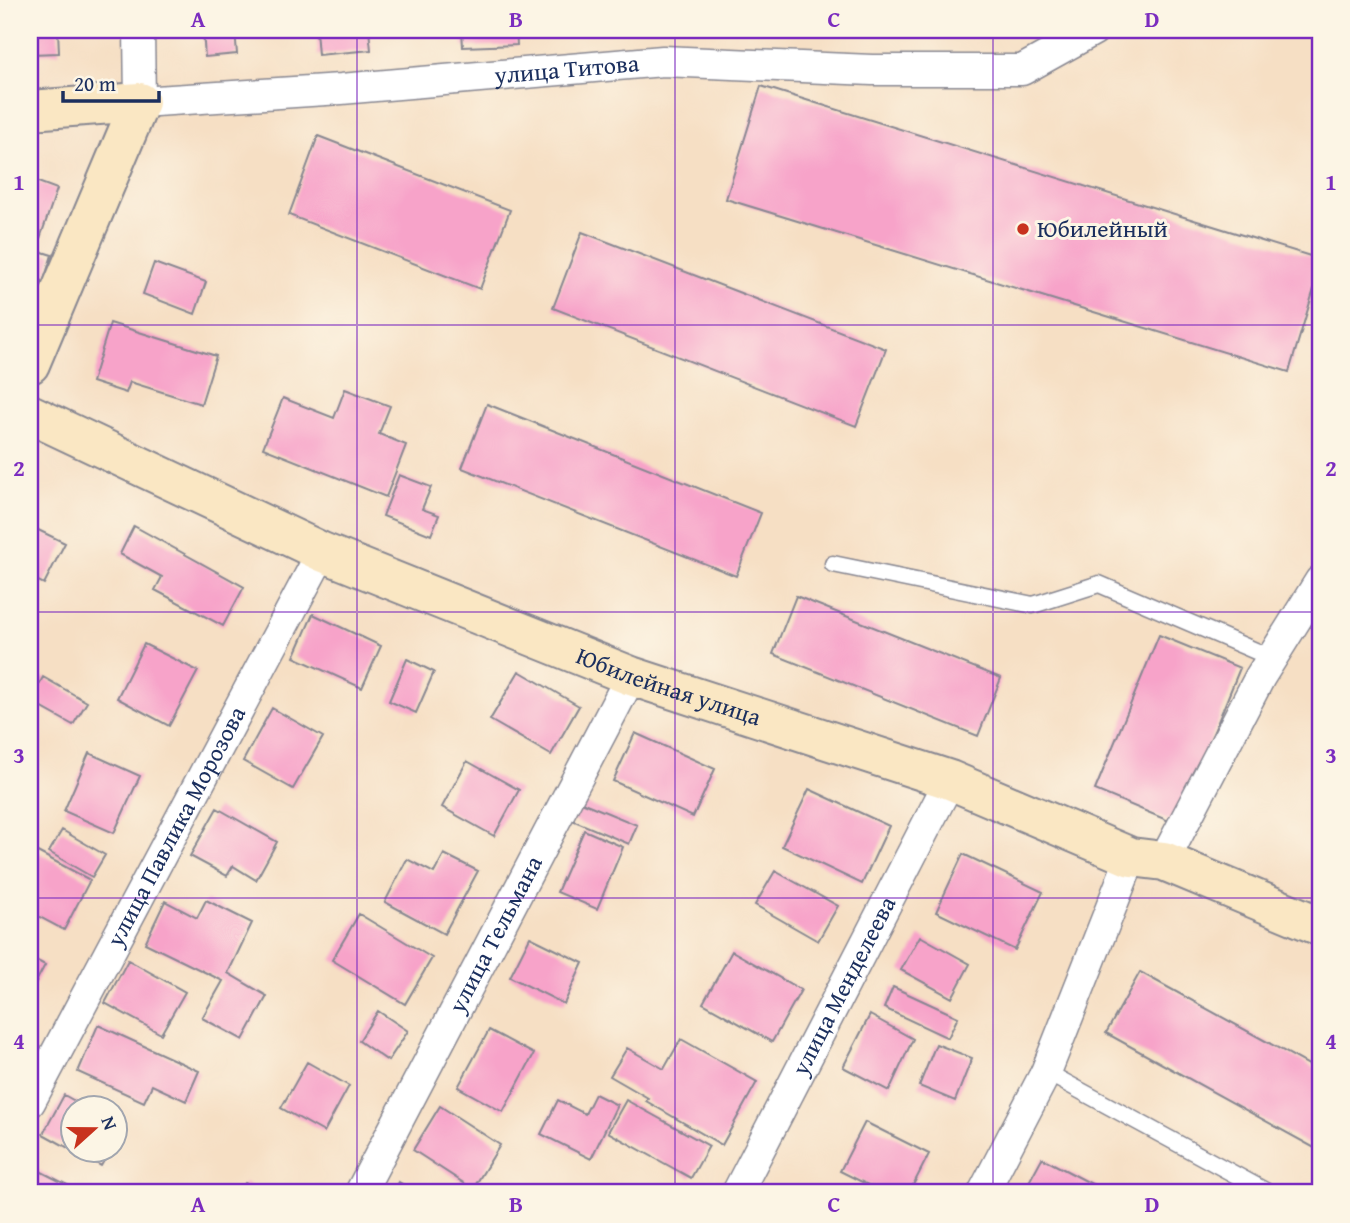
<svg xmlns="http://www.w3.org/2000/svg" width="1350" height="1223" font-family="'Gentium Book Plus',serif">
<rect width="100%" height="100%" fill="#fcf5e5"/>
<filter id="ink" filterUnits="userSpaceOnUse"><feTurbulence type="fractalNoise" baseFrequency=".0143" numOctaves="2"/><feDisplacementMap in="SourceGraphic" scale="14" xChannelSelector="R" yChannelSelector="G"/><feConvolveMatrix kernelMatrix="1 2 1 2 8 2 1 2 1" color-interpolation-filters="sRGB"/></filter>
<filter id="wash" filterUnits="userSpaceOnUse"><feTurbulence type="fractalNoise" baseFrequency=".00686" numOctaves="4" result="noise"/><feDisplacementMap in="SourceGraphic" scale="28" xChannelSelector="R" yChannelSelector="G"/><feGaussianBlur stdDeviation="1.57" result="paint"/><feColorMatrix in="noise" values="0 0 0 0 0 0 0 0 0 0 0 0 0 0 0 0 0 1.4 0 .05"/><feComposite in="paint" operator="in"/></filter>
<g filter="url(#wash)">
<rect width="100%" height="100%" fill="#f6dfc4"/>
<g id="blocks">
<path fill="#f7a3c9" d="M30,30H58L59,53L30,54Z
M203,30H235L237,54L205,57Z
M316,30H369L371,50L318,55Z
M462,30H516L517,45L463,47Z
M761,86L1320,259V269L1289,372L726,199Z
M318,136L510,210L480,289L289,215Z
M30,179L57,189L36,250L52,255L43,283L30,268Z
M582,232L886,349L856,426L553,308Z
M154,263L206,282L195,314L143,294Z
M110,323L216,356L201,404L130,382L126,393L92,382Z
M345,389L390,406L379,434L406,445L386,497L263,448L283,398L334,418Z
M487,404L761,513L736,576L462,468Z
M399,475L431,487L422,509L439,515L431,535L383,516Z
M30,526L65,543L44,584L30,577Z
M134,526L244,587L223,626L155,590L162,577L120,554Z
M796,596L1001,678L978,736L773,654Z
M313,614L381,646L362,688L294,657Z
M1159,635L1240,668L1176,824L1095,790Z
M144,644L198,671L169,726L117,698Z
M407,659L434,672L416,713L389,701Z
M519,671L579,706L551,755L490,720Z
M43,677L87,702L73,725L30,701Z
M272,708L323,737L293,789L243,761Z
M635,733L715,769L693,817L613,781Z
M89,753L140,776L114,833L64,811Z
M467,761L519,790L494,836L442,807Z
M809,789L889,826L862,884L782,846Z
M579,801L637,825L629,844L572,820Z
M217,808L277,842L256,880L233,866L227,876L190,856Z
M62,830L105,855L92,877L49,852Z
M584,830L623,847L597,909L557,892Z
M30,848L90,880L64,930L30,912Z
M444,854L478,871L444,934L385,902L407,859L434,873Z
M963,854L1043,892L1015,950L936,912Z
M775,871L838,906L818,941L755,905Z
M206,900L252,923L228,973L267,996L243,1040L202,1018L223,981L145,943L165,901L197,918Z
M359,914L432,958L405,1004L332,960Z
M920,936L970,964L952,998L901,970Z
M530,937L583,963L564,1004L510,977Z
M732,951L801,990L772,1042L703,1003Z
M30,957L45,965L30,993Z
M128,960L185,992L161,1034L105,1003Z
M1140,972L1320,1071V1151L1106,1033Z
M893,987L958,1017L948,1038L884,1008Z
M378,1011L408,1031L388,1061L359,1041Z
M870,1015L913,1039L889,1091L843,1067Z
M98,1025L199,1071L186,1101L152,1085L144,1102L78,1072Z
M489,1030L534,1054L503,1112L458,1087Z
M681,1039L757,1082L722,1145L646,1101L648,1098L610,1076L627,1048L664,1069Z
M936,1044L972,1058L955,1101L919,1086Z
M307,1062L349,1086L324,1132L281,1108Z
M595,1094L617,1105L591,1159L541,1134L558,1100L585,1114Z
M64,1095L87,1108H74V1150H110L101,1166L43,1134Z
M626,1100L709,1146L691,1178L608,1132Z
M440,1106L500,1145L473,1189L413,1150Z
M865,1122L929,1154L909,1193H884L840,1171Z
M1042,1158L1109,1193H1023Z
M30,1166L83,1193H30Z
M399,1182L418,1193H393Z
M245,1183L264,1193H239Z"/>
</g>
</g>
<g filter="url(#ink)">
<use href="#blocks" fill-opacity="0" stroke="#888791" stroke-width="2"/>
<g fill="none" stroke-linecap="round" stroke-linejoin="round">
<g stroke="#888791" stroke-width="19">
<path id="lane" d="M833,564L1033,605L1099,584L1272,658
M1046,1072L1269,1193"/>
</g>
<g stroke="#888791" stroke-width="33">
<g id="street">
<path id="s1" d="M139,30L140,102L341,89L663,61L872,70H1022L1094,30"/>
<path d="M1164,861L1260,677L1320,581"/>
<path id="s2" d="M30,1102L322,552"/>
<path id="s3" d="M360,1193L631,676"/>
<path id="s4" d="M737,1193L950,780"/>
<path d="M983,1193L1046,1072L1131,857"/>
</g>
</g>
<g stroke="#888791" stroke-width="42">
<g id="secondary">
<path d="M30,110L140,102L30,364"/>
<path id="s5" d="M30,414L322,552L631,676L950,780L1131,857L1164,861L1320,926"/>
</g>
</g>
<use href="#lane" stroke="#fff" stroke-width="16"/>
<use href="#street" stroke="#fff" stroke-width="30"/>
<use href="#secondary" stroke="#fae7c3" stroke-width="38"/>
</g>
</g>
<path fill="none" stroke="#7b2cbf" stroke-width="2" stroke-opacity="0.55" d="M357,30V1193M675,30V1193M993,30V1193M30,325H1320M30,612H1320M30,898H1320"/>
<circle fill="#c8321e" stroke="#fcf5e5" stroke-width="2.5" cx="1023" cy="229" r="7"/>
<g text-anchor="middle" stroke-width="6" stroke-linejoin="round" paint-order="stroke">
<g font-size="24" fill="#1b2f5e" stroke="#fcf5e5">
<text dy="8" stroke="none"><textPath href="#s1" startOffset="500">улица Титова</textPath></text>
<text dy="8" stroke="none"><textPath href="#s5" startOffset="695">Юбилейная улица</textPath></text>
<text dy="8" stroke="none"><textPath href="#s2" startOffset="312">улица Павлика Морозова</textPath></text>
<text dy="8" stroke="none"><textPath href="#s3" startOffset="292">улица Тельмана</textPath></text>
<text dy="8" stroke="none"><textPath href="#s4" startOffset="233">улица Менделеева</textPath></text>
</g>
<g font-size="24" fill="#1b2f5e" stroke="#fcf5e5" text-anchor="start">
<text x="1037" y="237">Юбилейный</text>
</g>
</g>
<rect width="1350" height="1223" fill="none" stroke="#fcf5e5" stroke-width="77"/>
<g transform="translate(94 1129) rotate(69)"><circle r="33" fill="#fcf5e5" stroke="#a2a6af" stroke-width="2"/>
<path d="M0-5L12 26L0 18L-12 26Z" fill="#c8321e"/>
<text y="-10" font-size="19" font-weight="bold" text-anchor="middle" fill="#1b2f5e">N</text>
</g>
<path d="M63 91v10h96v-10" fill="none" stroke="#1b2f5e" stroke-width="3.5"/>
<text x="74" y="91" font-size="21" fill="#1b2f5e" stroke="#fcf5e5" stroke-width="5" paint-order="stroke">20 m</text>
<rect x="38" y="38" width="1274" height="1146" fill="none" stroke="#7b2cbf" stroke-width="2.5"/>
<g font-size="23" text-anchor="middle" font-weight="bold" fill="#7b2cbf">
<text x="198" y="27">A</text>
<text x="516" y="27">B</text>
<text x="834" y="27">C</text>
<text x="1152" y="27">D</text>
<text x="19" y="190">1</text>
<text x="1331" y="190">1</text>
<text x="19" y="476">2</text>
<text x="1331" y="476">2</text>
<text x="19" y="763">3</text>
<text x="1331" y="763">3</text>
<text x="19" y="1049">4</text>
<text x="1331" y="1049">4</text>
<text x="198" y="1212">A</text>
<text x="516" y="1212">B</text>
<text x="834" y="1212">C</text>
<text x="1152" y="1212">D</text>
</g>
</svg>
